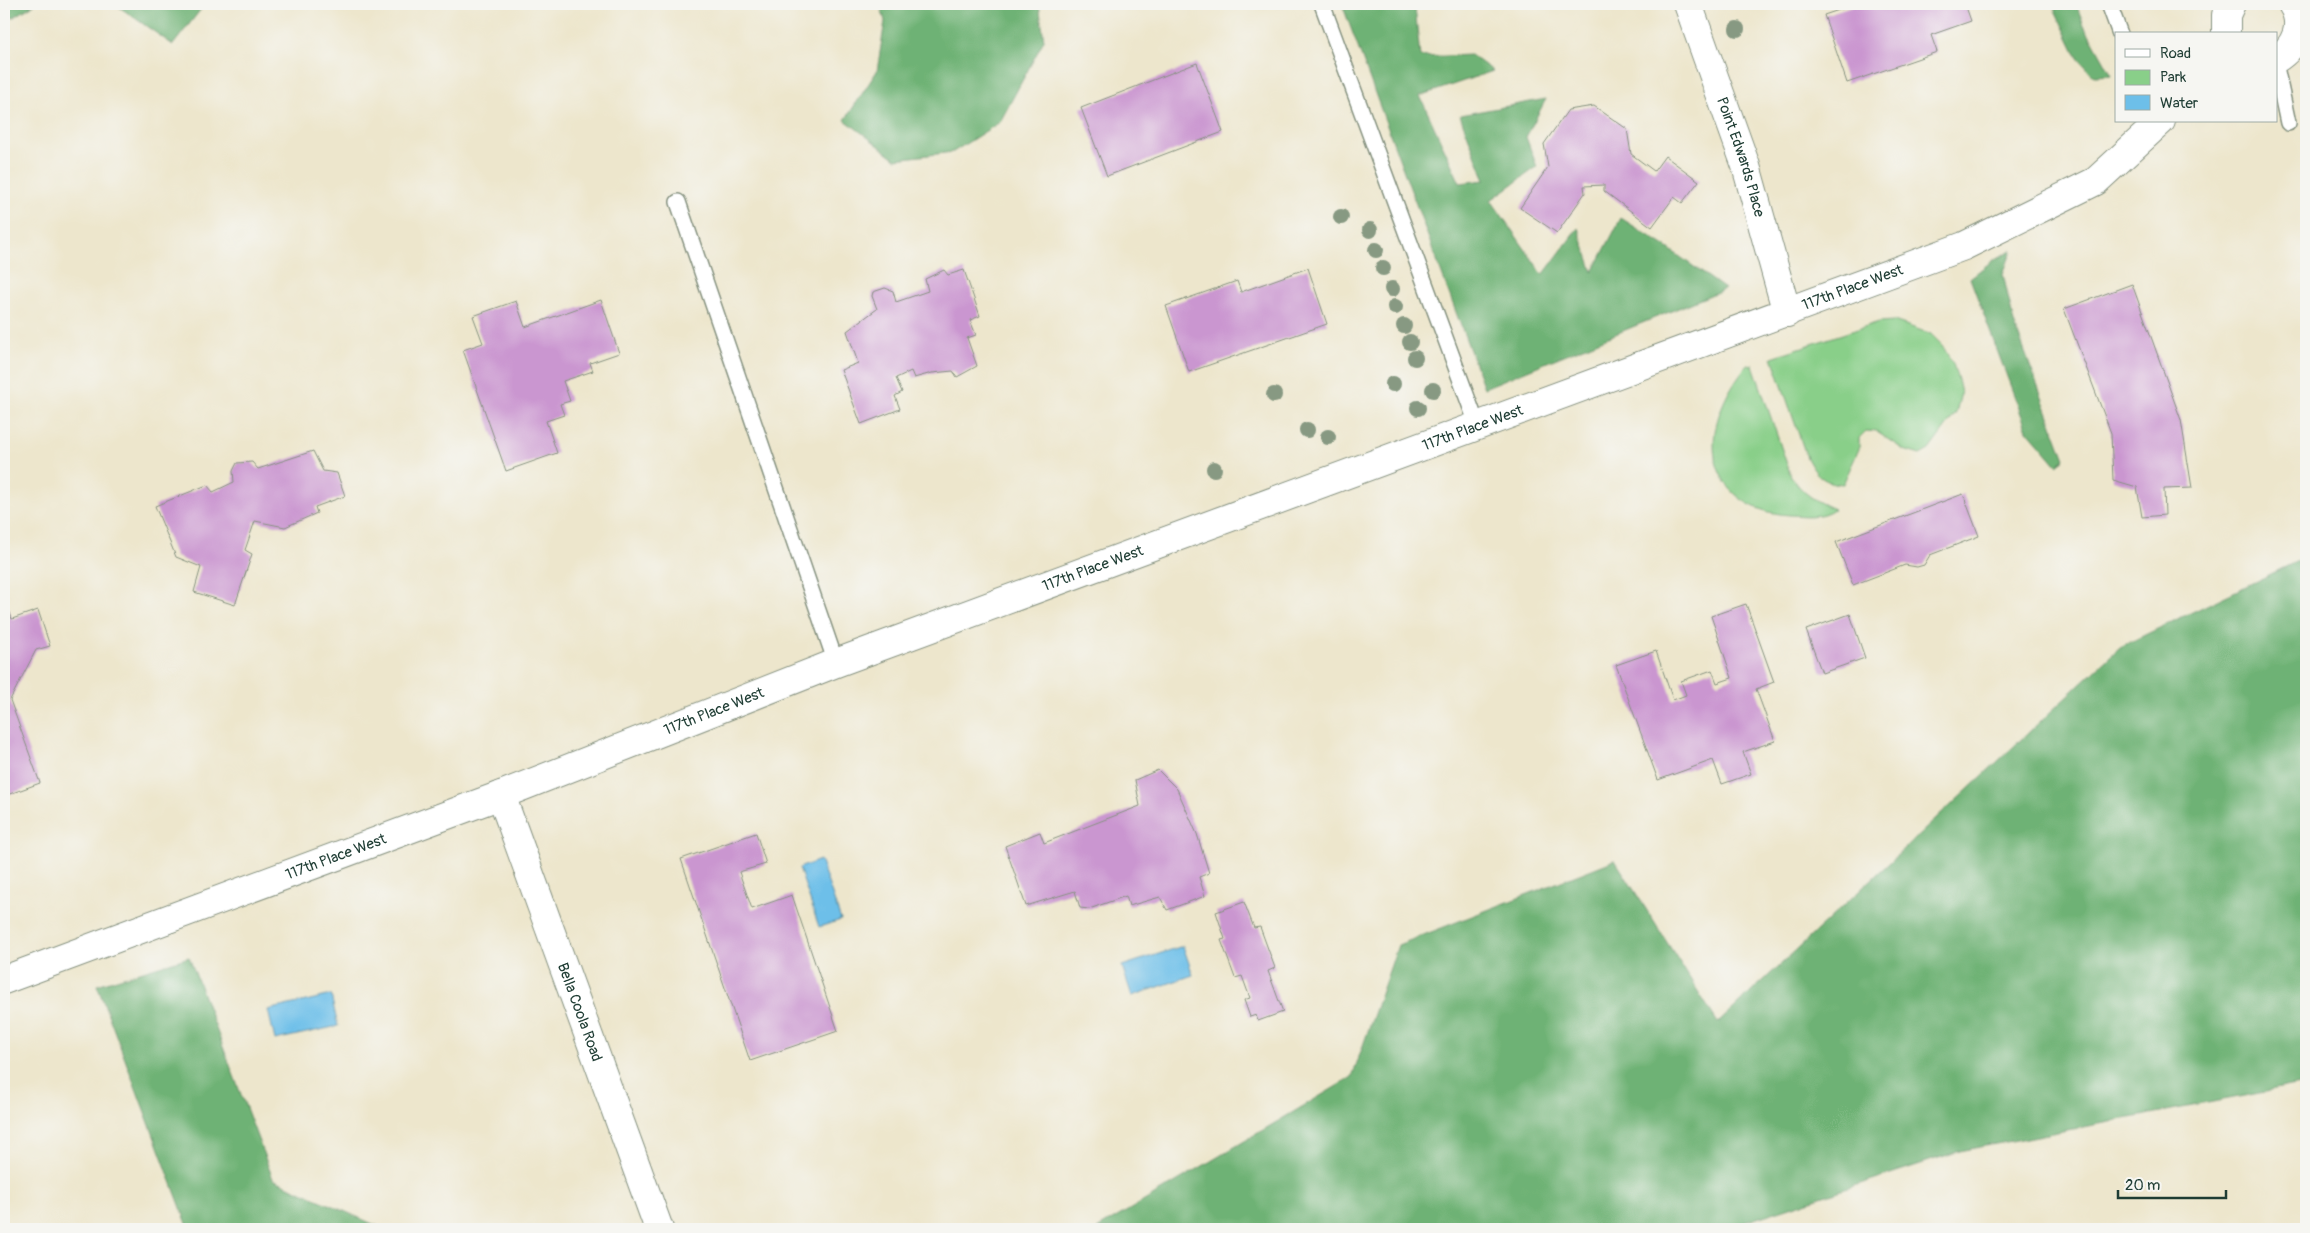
<svg xmlns="http://www.w3.org/2000/svg" width="2310" height="1233" font-family="Pangolin,sans-serif">
<rect width="100%" height="100%" fill="#f6f6f2"/>
<filter id="ink" filterUnits="userSpaceOnUse"><feTurbulence type="fractalNoise" baseFrequency=".02" numOctaves="2"/><feDisplacementMap in="SourceGraphic" scale="10" xChannelSelector="R" yChannelSelector="G"/><feConvolveMatrix kernelMatrix="1 2 1 2 8 2 1 2 1" color-interpolation-filters="sRGB"/></filter>
<filter id="wash" filterUnits="userSpaceOnUse"><feTurbulence type="fractalNoise" baseFrequency=".0096" numOctaves="4" result="noise"/><feDisplacementMap in="SourceGraphic" scale="20" xChannelSelector="R" yChannelSelector="G"/><feGaussianBlur stdDeviation="1.12" result="paint"/><feColorMatrix in="noise" values="0 0 0 0 0 0 0 0 0 0 0 0 0 0 0 0 0 1.4 0 .05"/><feComposite in="paint" operator="in"/></filter>
<g filter="url(#wash)">
<rect width="100%" height="100%" fill="#ede6cc"/>
<path fill="#89cf89" stroke="#54865e" d="M1894,321L1931,334L1942,345L1953,364L1958,380L1961,393L1956,413L1929,450L1920,455L1904,450L1877,432L1866,431L1859,438V449L1843,484C1823,483 1816,475 1807,458L1772,357L1879,322Z
M1748,364L1753,365L1791,476C1803,494 1815,501 1834,509C1821,518 1807,516 1790,515C1770,514 1750,508 1735,494C1696,456 1718,400 1748,364Z"/>
<path fill="#6eb275" stroke="#467854" d="M4,4H35L4,23Z
M115,4H205L173,45Z
M880,4H1039L1044,40L1000,122L953,152L896,159L845,120L877,71L885,21Z
M1342,4H1410L1415,7L1420,57L1471,55L1493,71L1420,96L1460,183L1485,180L1460,115L1546,99L1526,137L1537,167L1491,200L1543,275L1578,228L1593,272L1621,218L1665,246L1725,289L1484,388Z
M2052,4H2076L2084,25L2112,75L2094,76L2078,58Z
M2012,250L2003,274L2014,323L2065,459L2057,465L2027,430L1970,278L1992,261Z
M2306,557V1084L1960,1151L1724,1229H1097L1352,1077L1398,945L1615,860L1718,1023L2120,647Z
M189,957L273,1179L384,1229H189L97,985Z"/>
<path fill="#6dbfe9" stroke="#467e8e" d="M820,860L841,920L819,927L799,868Z
M1183,946L1193,975L1132,996L1122,966Z
M331,995L338,1026L275,1040L268,1010Z"/>
<g id="blocks">
<path fill="#ca96d0" d="M1857,4H1965L1971,21L1931,35L1937,52L1847,83L1824,15Z
M1197,63L1223,132L1107,176L1081,108Z
M1594,106L1627,129L1631,154L1654,171L1665,156L1699,181L1682,203L1674,197L1652,227L1604,191V185L1584,186L1585,193L1557,233L1520,208L1548,167L1544,144L1568,110Z
M1308,268L1327,324L1189,372L1166,306L1237,281L1241,292Z
M944,270L948,275L964,270L980,316L970,320L976,335L967,338L977,366L957,377L953,371L932,373L914,378L911,371L896,378L902,392L895,396L900,409L861,424L841,370L858,363L847,331L877,309L872,296L873,292L885,288L893,291L896,302L928,291L925,279Z
M2132,284L2181,420L2192,488L2164,489L2165,515L2142,517L2137,487L2113,480L2111,433L2064,309Z
M601,300L619,353L590,363L593,371L563,381L570,401L560,404L564,415L546,421L557,453L506,471L463,350L483,343L473,316L516,301L525,327Z
M313,451L323,471L337,473L345,496L315,507L317,513L285,527L255,521L245,550L252,554L235,605L194,592L201,567L176,557L155,506L207,485L213,492L234,482L233,471L237,463L252,462L258,469Z
M1963,494L1979,536L1930,555L1924,565L1917,567L1905,565L1853,585L1836,542Z
M1746,604L1774,682L1756,689L1775,741L1743,752L1751,774L1722,784L1713,760L1658,780L1616,665L1656,651L1673,700L1686,695L1681,681L1712,670L1717,683L1732,678L1711,616Z
M8,607L12,619L38,610L50,646L36,650L10,700L40,783L4,796V608Z
M1850,614L1865,658L1822,673L1806,630Z
M1158,770L1177,789L1197,834L1209,873L1199,877L1205,896L1167,910L1160,897L1129,906L1126,896L1089,909L1080,908L1075,891L1026,906L1005,846L1040,832L1044,843L1140,806L1135,780Z
M756,833L766,864L739,872L752,909L792,895L838,1031L750,1061L681,859Z
M1244,902L1254,928L1260,927L1275,968L1268,971L1283,1012L1258,1021L1256,1015L1250,1017L1244,1000L1250,998L1242,976L1235,978L1221,940L1225,939L1216,912Z"/>
</g>
</g>
<g filter="url(#ink)">
<use href="#blocks" fill-opacity="0" stroke="#869280" stroke-width="1"/>
<g fill="none" stroke-linecap="round" stroke-linejoin="round">
<g stroke="#869280" stroke-width="18">
<path id="service" d="M1322,4L1478,427
M2109,4L2120,34
M2276,67L2288,123
M678,202L836,663"/>
</g>
<g stroke="#869280" stroke-width="30">
<g id="minor">
<path id="s1" d="M1688,4L1746,166L1787,313"/>
<path d="M2226,34V15L2231,4"/>
<path d="M2276,59C2296,47 2305,24 2292,4"/>
<path id="s2" d="M501,795L659,1229"/>
<path id="s3" d="M4,980L501,795L836,663L1964,246L2096,181L2161,121"/>
</g>
</g>
<use href="#service" stroke="#fff" stroke-width="15"/>
<use href="#minor" stroke="#fff" stroke-width="28"/>
</g>
<g fill="#879982">
<circle cx="1737" cy="29" r="8"/>
<circle cx="1341" cy="217" r="8"/>
<circle cx="1370" cy="230" r="8"/>
<circle cx="1376" cy="250" r="8"/>
<circle cx="1383" cy="268" r="8"/>
<circle cx="1392" cy="289" r="8"/>
<circle cx="1395" cy="307" r="8"/>
<circle cx="1404" cy="326" r="8"/>
<circle cx="1410" cy="342" r="8"/>
<circle cx="1415" cy="358" r="8"/>
<circle cx="1393" cy="384" r="8"/>
<circle cx="1433" cy="390" r="8"/>
<circle cx="1274" cy="395" r="8"/>
<circle cx="1418" cy="408" r="8"/>
<circle cx="1307" cy="430" r="8"/>
<circle cx="1328" cy="437" r="8"/>
<circle cx="1214" cy="469" r="8"/>
</g>
</g>
<g text-anchor="middle" stroke-width="4.5" stroke-linejoin="round" paint-order="stroke">
<g font-size="15" fill="#1f3d34" stroke="#f6f6f2">
<text dy="5" stroke="none"><textPath href="#s1" startOffset="162">Point Edwards Place</textPath></text>
<text dy="5" stroke="none"><textPath href="#s3" startOffset="1974">117th Place West</textPath></text>
<text dy="5" stroke="none"><textPath href="#s3" startOffset="1569">117th Place West</textPath></text>
<text dy="5" stroke="none"><textPath href="#s3" startOffset="1164">117th Place West</textPath></text>
<text dy="5" stroke="none"><textPath href="#s3" startOffset="759">117th Place West</textPath></text>
<text dy="5" stroke="none"><textPath href="#s3" startOffset="354">117th Place West</textPath></text>
<text dy="5" stroke="none"><textPath href="#s2" startOffset="231">Bella Coola Road</textPath></text>
</g>
</g>
<rect width="2310" height="1233" fill="none" stroke="#f6f6f2" stroke-width="20"/>
<rect x="2115" y="32" width="162" height="90" fill="#f6f6f2" stroke="#a0aca6"/>
<rect x="2125" y="49" width="25" height="8" fill="#ffffff" stroke="#a0aca6"/>
<text x="2160" y="58" font-size="15" fill="#1f3d34">Road</text>
<rect x="2125" y="70" width="25" height="15" fill="#89cf89" stroke="#a0aca6"/>
<text x="2160" y="82" font-size="15" fill="#1f3d34">Park</text>
<rect x="2125" y="95" width="25" height="15" fill="#6dbfe9" stroke="#a0aca6"/>
<text x="2160" y="108" font-size="15" fill="#1f3d34">Water</text>
<path d="M2118 1190v8h108v-8" fill="none" stroke="#1f3d34" stroke-width="2.5"/>
<text x="2125" y="1190" font-size="15" fill="#1f3d34" stroke="#f6f6f2" stroke-width="4" paint-order="stroke">20 m</text>
</svg>
